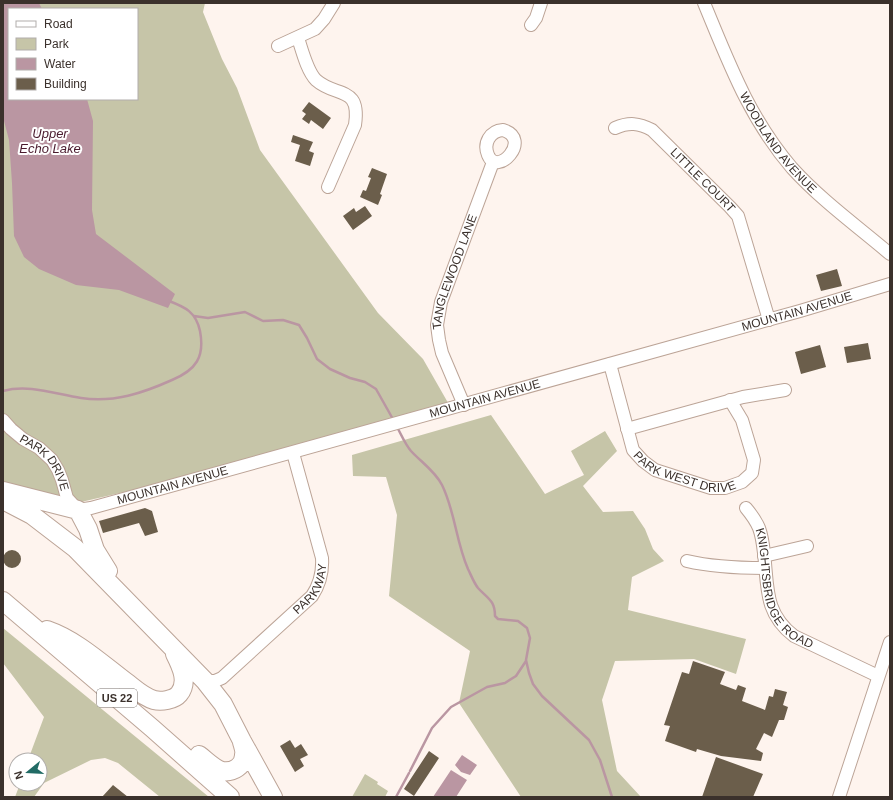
<svg xmlns="http://www.w3.org/2000/svg" width="893" height="800" font-family="Arial,sans-serif">
<rect width="100%" height="100%" fill="#fef4ee"/>
<path fill="#c6c5a8" fill-rule="evenodd" d="M3,3H205L203,12L222,59L237,88L260,150L378,313L423,359L451,408L293,453L81,502L37,500L3,491ZM9,9H137V99H9Z
M491,415L545,494L584,475L571,451L605,431L617,451L583,486L603,512L633,511L645,529L653,549L664,561L632,577L628,610L746,639L736,674L694,659L615,661L602,700L617,771L641,797H521L459,703L470,651L389,596L397,515L386,477L353,476L352,455Z
M3,628L209,797H160L118,763L105,758L91,760L44,783L34,797H15L20,784H40V760H28L44,717L3,663Z
M365,774L378,782L377,784L388,791L385,797H352Z"/>
<path fill="#ba96a2" d="M3,3H39L42,9H9V99H87L93,121L92,210L96,234L175,294L168,308L119,290L76,285L39,269L24,257L14,236L12,183L9,140L3,117Z
M462,755L477,765L470,775L461,772L455,765Z
M451,770L467,780L456,797H433Z"/>
<g fill="none" stroke-linecap="round" stroke-linejoin="round">
<path stroke="#ba96a2" stroke-width="2.5" d="M194,316L208,318L245,312L263,321L283,320L299,325L307,338L317,359L330,369L350,378L365,382L376,389L394,421
M3,391C29,384 55,394 81,398C114,403 143,393 172,380C196,370 205,357 200,331C196,312 185,307 169,301
M397,427C401,434 405,444 411,451C421,462 435,471 442,485C455,511 456,542 468,569C471,575 474,583 478,588C487,598 495,600 495,616L498,619L518,621L527,628L530,638L526,660L529,673L533,684L542,696L589,740L600,760L612,797
M410,771L432,728L451,707L487,687L505,683L516,676L526,661
M396,797L409,773"/>
</g>
<path fill="#6b5e4b" d="M309,102L331,118L323,129L311,120L309,124L302,119L306,114L302,111Z
M293,135L313,142L309,151L314,153L310,166L295,161L300,145L291,142Z
M372,168L387,174L380,194L382,195L378,205L360,197L363,190L366,191L371,178L368,177Z
M365,206L372,216L353,230L343,216L354,208L356,212Z
M837,269L842,286L821,291L816,275Z
M868,343L871,359L847,363L844,347Z
M820,345L826,367L801,374L795,352Z
M145,508L152,511L158,532L145,536L139,523L103,533L99,521Z
M3 559a9 9 0 1 1 18 0a9 9 0 1 1-18 0Z
M693,661L725,672L720,684L736,690L738,685L746,688L742,701L765,710L769,696L773,697L775,689L787,692L783,705L788,707L784,720H779L772,737L764,733L756,749L763,753L761,761L721,756L697,749L696,752L665,741L670,726L664,725L682,672L689,674Z
M290,740L295,748L301,744L308,755L300,759L304,766L295,772L280,746Z
M429,751L439,758L414,796L404,789Z
M716,757L763,774L753,797H702Z
M113,785L128,797H102Z"/>
<g fill="none" stroke-linecap="round" stroke-linejoin="round">
<g stroke="#bca497" stroke-width="14">
<g id="minor">
<path id="s1" d="M704,3C729,63 749,118 792,168C821,200 857,226 890,254"/>
<path d="M531,25L536,18L541,3"/>
<path d="M298,38C302,50 307,71 316,80C336,98 361,85 355,125L328,187"/>
<path d="M278,46L315,29L324,19L334,3"/>
<path id="s2" d="M615,128C629,122 639,123 652,130L730,207L738,216L769,320"/>
<path d="M503,130C533,139 497,178 488,155C483,143 490,131 503,130Z"/>
<path id="s3" d="M610,364L633,450L643,461L655,470L711,488H725L742,482L752,473L754,460L742,420L730,400"/>
<path id="s4" d="M464,405L442,353L439,340L437,325L441,302L493,162"/>
<path id="s5" d="M3,420L11,429L23,439L39,448L52,460L58,470L62,480L67,498L78,510L91,508L800,311L890,284"/>
<path d="M627,429L743,397L785,390"/>
<path id="s6" d="M746,508C751,514 756,521 759,528C762,536 763,544 764,553C768,587 764,613 794,636L878,676"/>
<path d="M764,556L807,546"/>
<path d="M687,561C712,567 740,568 765,568"/>
<path id="s7" d="M205,681H215L222,678L312,596C320,584 323,573 322,558L293,453"/>
<path d="M839,797L890,642"/>
</g>
</g>
<g stroke="#bca497" stroke-width="20">
<path id="highway" d="M3,491L78,510L88,529L95,550L108,571
M3,500L32,515L75,548L205,681L223,704L242,741L273,797
M3,601L152,728L230,797
M47,630C76,640 101,663 126,682C134,688 143,697 154,700C161,702 174,700 179,694C189,682 181,666 175,654
M199,755C206,760 213,768 222,771C233,773 244,766 244,755C245,751 243,746 242,742"/>
</g>
<use href="#minor" stroke="#fff" stroke-width="12"/>
<use href="#highway" stroke="#fff" stroke-width="18"/>
</g>
<g text-anchor="middle" stroke-width="4" stroke-linejoin="round" paint-order="stroke">
<rect fill="#fff" stroke="#766f6b" stroke-width="1" x="97" y="689" width="40" height="18" rx="3"/>
<g font-size="11" font-weight="bold" fill="#3b312c">
<text x="117" y="702">US 22</text>
</g>
<g font-size="12" fill="#3b312c" stroke="#fff">
<text dy="4" stroke="none"><textPath href="#s1" startOffset="159">WOODLAND AVENUE</textPath></text>
<text dy="4" stroke="none"><textPath href="#s2" startOffset="110">LITTLE COURT</textPath></text>
<text dy="4" stroke="none"><textPath href="#s4" startOffset="141">TANGLEWOOD LANE</textPath></text>
<text dy="4" stroke="none"><textPath href="#s5" startOffset="867">MOUNTAIN AVENUE</textPath></text>
<text dy="4" stroke="none"><textPath href="#s5" startOffset="543">MOUNTAIN AVENUE</textPath></text>
<text dy="4" stroke="none"><textPath href="#s5" startOffset="61">PARK DRIVE</textPath></text>
<text dy="4" stroke="none"><textPath href="#s3" startOffset="148">PARK WEST DRIVE</textPath></text>
<text dy="4" stroke="none"><textPath href="#s5" startOffset="219">MOUNTAIN AVENUE</textPath></text>
<text dy="4" stroke="none"><textPath href="#s6" startOffset="93">KNIGHTSBRIDGE ROAD</textPath></text>
<text dy="4" stroke="none"><textPath href="#s7" startOffset="145">PARKWAY</textPath></text>
</g>
<g font-size="13" font-style="italic" fill="#4a1b2e" stroke="#fff">
<text x="50" y="138">Upper<tspan x="50" dy="15">Echo Lake</tspan></text>
</g>
</g>
<rect width="893" height="800" fill="none" stroke="#3b312c" stroke-width="8"/>
<rect x="8" y="8" width="130" height="92" fill="#ffffff" stroke="#b1adab"/>
<rect x="16" y="21" width="20" height="6" fill="#ffffff" stroke="#b1adab"/>
<text x="44" y="28" font-size="12" fill="#3b312c">Road</text>
<rect x="16" y="38" width="20" height="12" fill="#c6c5a8" stroke="#b1adab"/>
<text x="44" y="48" font-size="12" fill="#3b312c">Park</text>
<rect x="16" y="58" width="20" height="12" fill="#ba96a2" stroke="#b1adab"/>
<text x="44" y="68" font-size="12" fill="#3b312c">Water</text>
<rect x="16" y="78" width="20" height="12" fill="#6b5e4b" stroke="#b1adab"/>
<text x="44" y="88" font-size="12" fill="#3b312c">Building</text>
<g transform="translate(28 772) rotate(252)"><circle r="19" fill="#ffffff" stroke="#b1adab"/>
<path d="M0-3L7 15L0 10L-7 15Z" fill="#216b65"/>
<text y="-6" font-size="11" font-weight="bold" text-anchor="middle" fill="#3b312c">N</text>
</g>
</svg>
